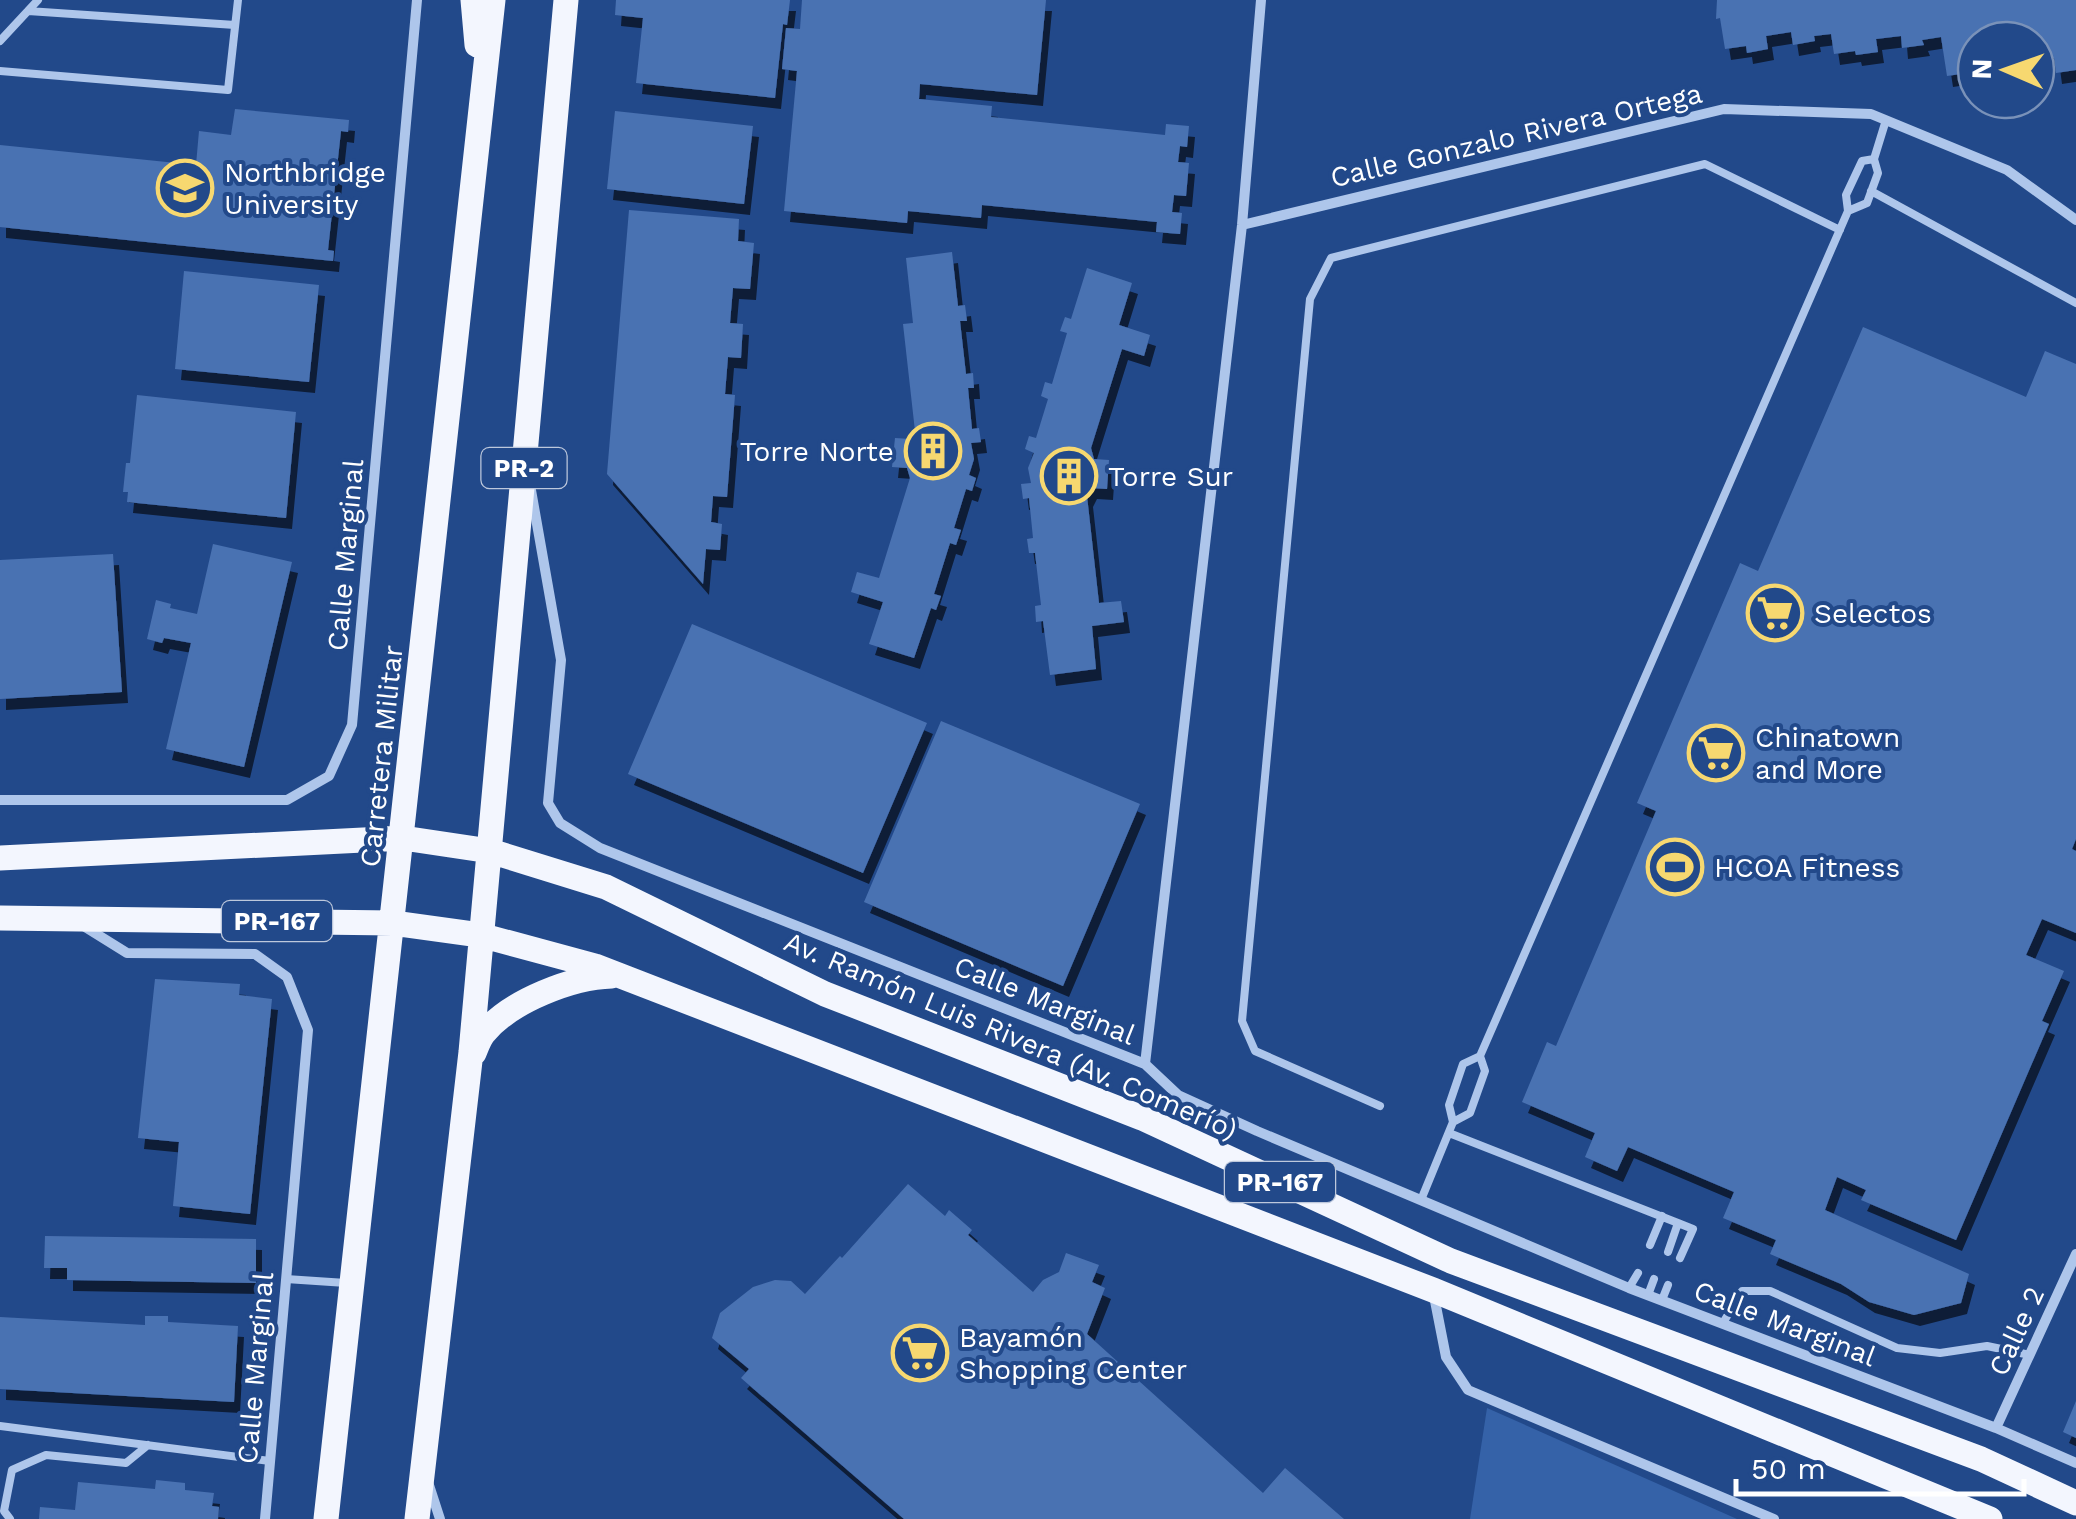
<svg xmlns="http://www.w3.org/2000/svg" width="2076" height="1519" font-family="'Work Sans',sans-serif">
<defs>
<filter id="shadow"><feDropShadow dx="6" dy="11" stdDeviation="0" flood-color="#0009"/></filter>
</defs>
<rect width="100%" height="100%" fill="#22498a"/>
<path fill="#3562a8" d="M1487,1408L1737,1519H1470Z"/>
<path fill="#4a72b2" filter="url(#shadow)" d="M616,0H790L787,25L783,24L775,98L636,83L643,18L615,15Z
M802,0H1046L1037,95L920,84L919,99L992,106L991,117L1165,135L1166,124L1189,126L1187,147L1180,146L1178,162L1189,163L1186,196L1174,195L1172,212L1182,213L1180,234L1156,232L1157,222L982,205L981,218L908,211L907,223L784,211L797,71L782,69L786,28L800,29Z
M1717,0H2076V70L2056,73L2054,58L2036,61V40H1976V78L1968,79L1967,73L1947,76L1941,37L1922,40L1924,45L1902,48L1901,36L1876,39L1878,52L1856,55L1855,51L1834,54L1831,34L1814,36L1815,41L1793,45L1791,32L1766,36L1768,49L1747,53L1746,46L1725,49L1720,18L1716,19Z
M235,109L349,120L348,132L341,131L328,250L334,251L333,261L0,227V145L196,165L199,131L231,135Z
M615,111L753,126L744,204L607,189Z
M629,210L739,219L738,241L754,243L750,289L733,288L730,323L743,324L741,358L728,357L725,394L735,395L727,497L713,496L711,522L722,524L720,550L706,549L703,584L607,474Z
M952,252L958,306L965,305L967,321H960L966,374L973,373L974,388H968L972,429L979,428L981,442L971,443L974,459L969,475L976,478L972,491L966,489L954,528L961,530L956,545L950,543L934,594L941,596L936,610L931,608L914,658L869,644L883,602L851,592L857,572L879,578L910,478L907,468L892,467L895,438L910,439L915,431L903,324L913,323L906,258Z
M1087,268L1132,283L1119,325L1150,335L1144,356L1122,349L1091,448L1094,459L1109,460L1107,489L1091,488L1087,496L1099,603L1121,601L1124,622L1092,626L1096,669L1050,675L1043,621L1036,622L1035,606L1041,605L1035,553H1029L1027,539L1033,538L1029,498L1023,499L1021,484L1031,483L1028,468L1034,453L1025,449L1029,436L1036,438L1048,399L1041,396L1045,382L1052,384L1067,333L1060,331L1065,317L1071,319Z
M184,271L319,285L309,382L175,369Z
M1863,327L2026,397L2045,351L2076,364V839L2072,849L2076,851V933L2042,919L2026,955L2064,971L2042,1021L2049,1024L1956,1240L1861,1200L1866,1190L1837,1177L1825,1210L1969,1274L1961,1303L1914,1315L1869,1302L1841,1284L1770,1254L1776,1240L1723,1218L1734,1192L1628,1147L1617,1171L1585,1157L1595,1133L1522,1102L1547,1042L1556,1046L1656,811L1637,803L1740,563L1758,571Z
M137,395L296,412L286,518L127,502L128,492H123L126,463H130Z
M213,544L292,562L244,767L166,749L191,643L164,638L162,643L147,639L156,600L171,604L170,608L197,614Z
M113,554L122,692L0,699V560Z
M692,624L927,723L863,873L628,774Z
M941,721L1140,804L1063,986L864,902Z
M155,979L240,984L239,995L272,999L250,1214L173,1206L179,1142L138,1138Z
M908,1184L945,1216L949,1210L972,1230L968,1235L1033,1292L1043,1280L1059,1272L1066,1253L1099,1265L1092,1282L1105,1288L1087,1334L1263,1493L1285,1468L1344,1519H904L741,1378L749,1369L712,1338L720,1313L753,1287L775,1280L791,1281L805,1294L840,1256L842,1258Z
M45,1236L256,1239V1283L67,1280V1268H44Z
M145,1316H168V1322L238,1326L234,1402L0,1389V1317L145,1325Z
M2076,1401V1438L2063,1432Z
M156,1480L185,1483V1490L214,1493L212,1506L219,1507L218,1519H39L40,1507L75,1510L78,1482L155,1489Z"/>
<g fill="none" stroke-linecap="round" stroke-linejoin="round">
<path stroke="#aec6eb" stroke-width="8" d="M28,11L235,25
M0,41L38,0
M0,71L228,90L238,0
M1874,159L1886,120
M1871,191L2076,303
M1480,1056L1848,211L1846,195L1862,161L1874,159L1878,173L1867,203L1848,211
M1380,1106L1255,1051L1242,1021L1310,299L1331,258L1705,164L1840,230
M1449,1133L1678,1223L1668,1252
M1421,1200L1453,1122L1449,1105L1463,1064L1480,1056L1485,1071L1470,1113L1453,1122
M1678,1223L1693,1229L1680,1258
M1650,1245L1662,1216
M286,1279L346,1283
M1629,1288L1638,1273
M1648,1295L1654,1279
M1662,1300L1668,1285
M1723,1323L1742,1291H1770L1897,1348L1940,1353L1987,1346L2030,1355
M0,1426L270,1461
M10,1519L4,1511L12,1470L46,1455L126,1463L148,1445"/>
<path stroke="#aec6eb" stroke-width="10" d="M1242,225L1724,109L1871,114L2007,170L2076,220
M531,490L561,660L548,803L560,823L600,848L1145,1064L1178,1095L1257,1131L1629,1288L1996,1428L2076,1463
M0,800H287L329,776L352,725L417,0
M82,925L127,953L255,954L287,977L308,1030L265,1519
M1145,1064L1242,225L1261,0
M1434,1296L1446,1357L1468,1390L1774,1519
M1996,1428L2076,1254
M428,1482L440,1519"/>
<path stroke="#f3f6fe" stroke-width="25" d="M473,0L477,45
M0,858L403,838L490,851L606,887L825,994L1142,1118L1451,1261L1981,1459L2076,1503
M0,918L393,923L480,935L595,966L1433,1290L1990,1519
M474,1053C477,1046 480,1037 485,1032C511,1001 572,977 612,976
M326,1519L493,0
M417,1519L471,1052L566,0"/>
</g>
<defs>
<g id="university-ring" transform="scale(2.875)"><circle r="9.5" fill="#22498a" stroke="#f7d870" stroke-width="1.5"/><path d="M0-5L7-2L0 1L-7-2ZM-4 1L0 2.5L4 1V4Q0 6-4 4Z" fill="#f7d870"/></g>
<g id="building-ring" transform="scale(2.875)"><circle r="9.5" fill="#22498a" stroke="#f7d870" stroke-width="1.5"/><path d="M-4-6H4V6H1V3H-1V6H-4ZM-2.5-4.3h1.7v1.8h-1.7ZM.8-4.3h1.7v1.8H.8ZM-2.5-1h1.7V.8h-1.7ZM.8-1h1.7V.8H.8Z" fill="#f7d870"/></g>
<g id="supermarket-ring" transform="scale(2.875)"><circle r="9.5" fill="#22498a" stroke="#f7d870" stroke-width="1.5"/><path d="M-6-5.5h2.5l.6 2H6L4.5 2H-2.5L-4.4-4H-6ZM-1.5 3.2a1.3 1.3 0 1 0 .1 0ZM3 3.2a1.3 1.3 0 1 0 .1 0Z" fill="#f7d870"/></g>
<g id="stadium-ring" transform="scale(2.875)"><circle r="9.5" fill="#22498a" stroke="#f7d870" stroke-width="1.5"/><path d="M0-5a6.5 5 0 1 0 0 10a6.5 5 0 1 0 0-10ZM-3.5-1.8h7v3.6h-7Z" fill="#f7d870"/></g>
</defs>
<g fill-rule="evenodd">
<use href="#university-ring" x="185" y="188"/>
<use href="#building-ring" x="933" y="451"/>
<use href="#building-ring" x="1069" y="476"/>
<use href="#supermarket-ring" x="1775" y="613"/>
<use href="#supermarket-ring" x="1716" y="753"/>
<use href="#stadium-ring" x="1675" y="867"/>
<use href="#supermarket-ring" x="920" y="1353"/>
</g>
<g text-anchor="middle" stroke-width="8" stroke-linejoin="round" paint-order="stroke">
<g fill="#22498a" stroke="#bdc8dc" stroke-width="2.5">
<rect x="481.5" y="448" width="85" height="40" rx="8"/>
<rect x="222" y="901" width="110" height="40" rx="8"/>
<rect x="1225" y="1162" width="110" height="40" rx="8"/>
</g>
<g font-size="25" font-weight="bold" fill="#fff">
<text x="524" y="477">PR-2</text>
<text x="277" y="930">PR-167</text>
<text x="1280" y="1191">PR-167</text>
</g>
<g font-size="28" fill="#fff" stroke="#22498a">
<text transform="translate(1516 135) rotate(-13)" y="10">Calle Gonzalo Rivera Ortega</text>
<text transform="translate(345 555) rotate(-85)" y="10">Calle Marginal</text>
<text transform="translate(381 756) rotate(-84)" y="10">Carretera Militar</text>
<text transform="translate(1045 1000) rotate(22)" y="10">Calle Marginal</text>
<text transform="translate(1011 1035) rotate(23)" y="10">Av. Ramón Luis Rivera (Av. Comerío)</text>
<text transform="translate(1785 1323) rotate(21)" y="10">Calle Marginal</text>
<text transform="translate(2016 1331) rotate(-65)" y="10">Calle 2</text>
<text transform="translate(255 1368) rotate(-85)" y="10">Calle Marginal</text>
</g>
<g font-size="28" fill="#fff" stroke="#22498a" text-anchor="start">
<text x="224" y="182">Northbridge<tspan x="224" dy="32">University</tspan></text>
<text x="894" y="461" text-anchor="end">Torre Norte</text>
<text x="1108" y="486">Torre Sur</text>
<text x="1814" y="623">Selectos</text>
<text x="1755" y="747">Chinatown<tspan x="1755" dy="32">and More</tspan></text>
<text x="1714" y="877">HCOA Fitness</text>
<text x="959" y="1347">Bayamón<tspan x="959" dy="32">Shopping Center</tspan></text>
</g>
</g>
<g transform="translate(2006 70) rotate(272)"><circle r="48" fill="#22498a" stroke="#7a92b9" stroke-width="2.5"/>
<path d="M0-8L18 38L0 25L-18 38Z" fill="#f7d870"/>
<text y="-15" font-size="28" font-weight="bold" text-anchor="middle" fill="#ffffff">N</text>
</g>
<path d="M1736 1479v15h288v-15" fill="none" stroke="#ffffff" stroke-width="5"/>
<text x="1751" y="1479" font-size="30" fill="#ffffff" stroke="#22498a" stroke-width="8" paint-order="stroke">50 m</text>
</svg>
